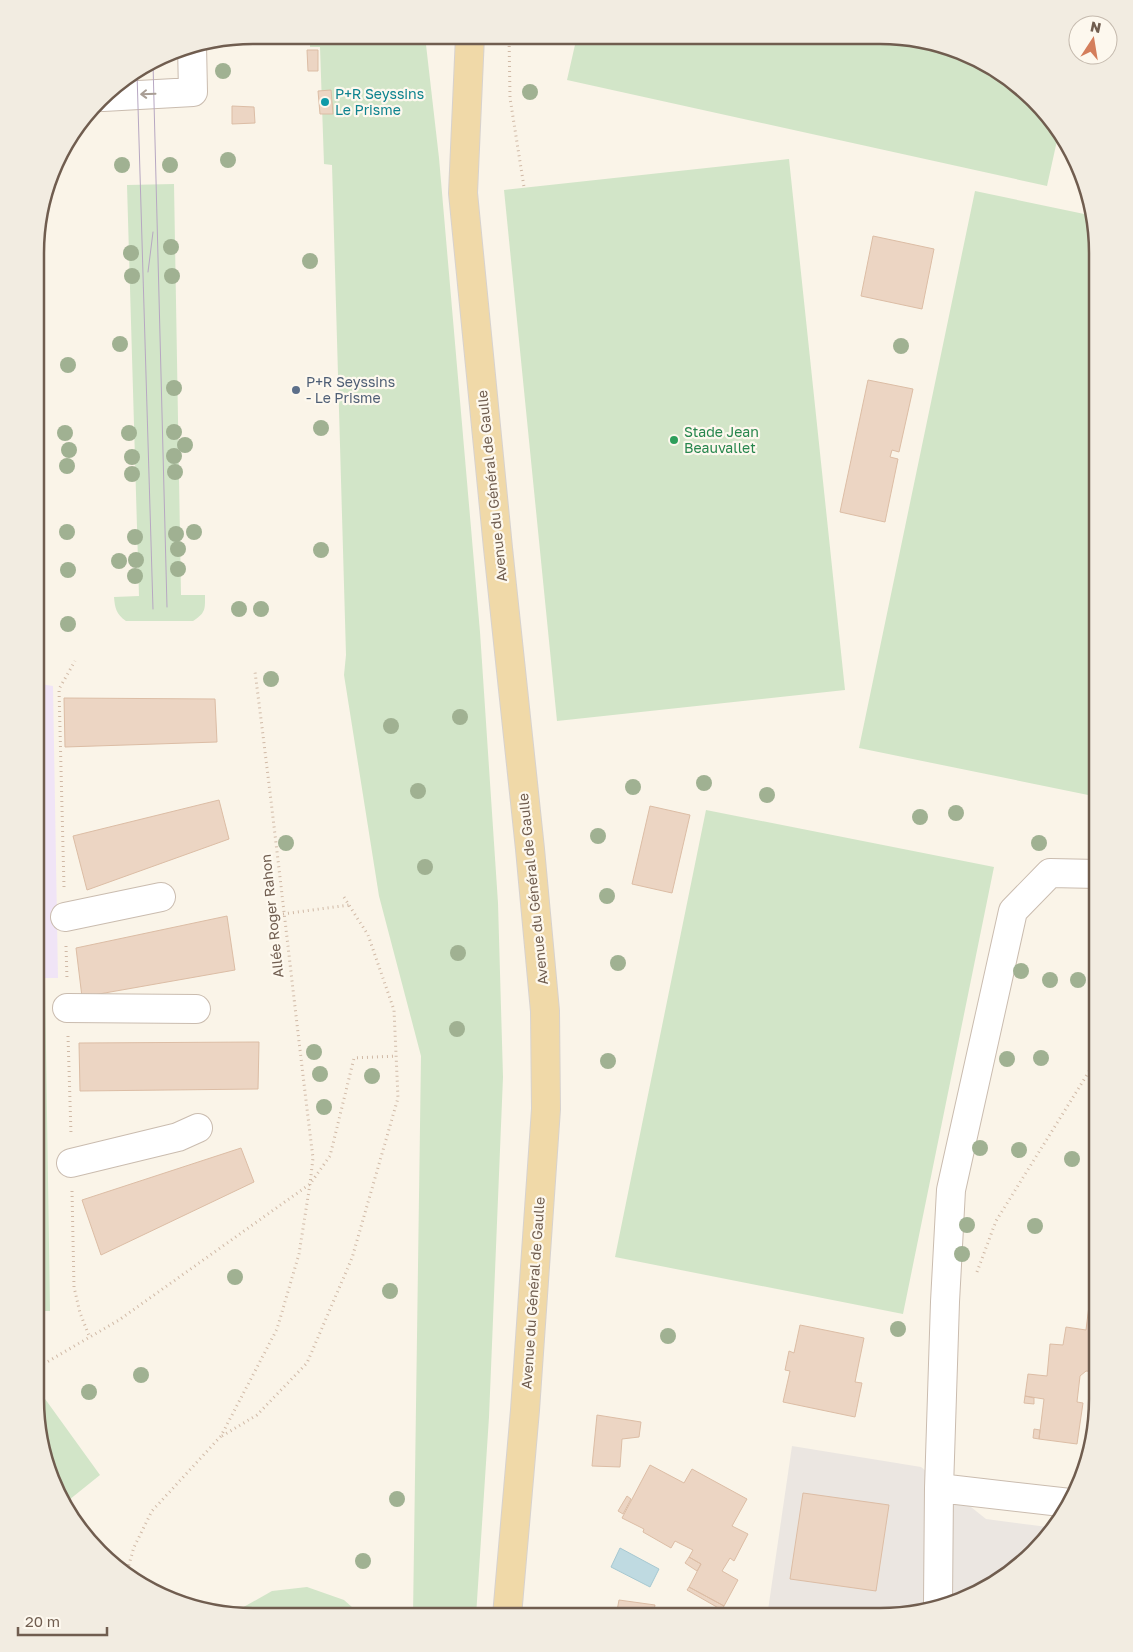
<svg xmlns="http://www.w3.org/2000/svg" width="1133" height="1652" font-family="'Golos Text',sans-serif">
<rect width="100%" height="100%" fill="#faf4e8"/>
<path fill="#ebe6e1" d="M792,1446L921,1467L986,1519L1055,1528L1024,1563L976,1595L880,1617H767Z"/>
<path fill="#f0e4f6" d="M36,494L40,684L53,686L58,978H36Z"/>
<path fill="#d2e5c8" d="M310,35L425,36L439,158L480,632L498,903L503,1077L489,1417L476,1616H413L421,1056L379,896L344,675L346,655L332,165L324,164L320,47H310Z
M577,36L909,37L963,51L1013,80L1058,136L1047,186L567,80Z
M789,159L845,690L557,721L504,190Z
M174,184L181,595H205C205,609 206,613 193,621H126C116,614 115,608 114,597L139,596L127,185Z
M975,191L1089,215L1098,253V797L859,748Z
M706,810L994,867L903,1314L615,1257Z
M36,981H45L50,1311H35Z
M35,1385L100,1475L64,1504L57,1495L35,1399Z
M307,1587L344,1600L362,1616L328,1615L304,1608L278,1611L270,1615H236L240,1609L272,1591Z"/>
<path fill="#bfdae1" stroke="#a6c8d1" d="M620,1548L659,1569L650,1587L611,1567Z"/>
<path fill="#ecd5c3" stroke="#dcbda5" d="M307,50H318V71H308Z
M331,90L333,114H320L318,91Z
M232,106L254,107L255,123L232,124Z
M873,236L934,249L922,309L861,296Z
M868,380L913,389L899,452L892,450L890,457L898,459L885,522L840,512Z
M64,698L215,699L217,742L65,747Z
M219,800L229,839L87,890L73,836Z
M650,806L690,815L672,893L632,884Z
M227,916L235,970L82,997L76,948Z
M259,1042L258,1089L80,1091L79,1043Z
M241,1148L254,1182L101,1255L82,1200Z
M1093,1273L1098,1274V1372L1086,1371L1080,1376L1077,1402L1083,1403L1077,1444L1039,1439L1044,1399L1025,1396L1028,1374L1047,1376L1050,1344L1063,1345L1066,1327L1086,1330Z
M800,1325L864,1338L855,1382L862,1383L855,1417L783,1402L790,1371L785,1370L789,1351L794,1353Z
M1025,1396L1034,1398V1404L1024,1403Z
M597,1415L641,1422L639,1437L622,1439L620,1467L592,1466Z
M1034,1429L1040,1430L1039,1439L1033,1438Z
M650,1465L684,1483L692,1469L747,1499L732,1526L748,1534L734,1561L730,1558L722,1571L738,1580L724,1606L689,1587L701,1564L689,1557L693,1550L675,1541L671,1548L643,1532L644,1529L622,1518Z
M803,1493L889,1505L876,1591L790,1579Z
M627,1496L631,1499L623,1514L618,1511Z
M689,1557L701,1564L697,1571L685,1563Z
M689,1587L724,1606L722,1610L687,1590Z
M619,1600L655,1605L653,1616H616Z"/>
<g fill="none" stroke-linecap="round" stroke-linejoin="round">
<g stroke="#cabcaf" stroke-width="30">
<path id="minor" d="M103,97L193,92L192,45
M65,917L161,897
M67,1008L196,1009
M71,1163L178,1137L198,1128
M939,1488L1070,1503
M938,1603L939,1488L945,1302L951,1190L1013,911L1050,873L1098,874"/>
</g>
<g stroke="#d7d2ce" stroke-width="30">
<path id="major" d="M470,36L463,193L498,548L530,849L545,1011L546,1109L525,1410L507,1616"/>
</g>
<path stroke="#d0b9a6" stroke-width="3" stroke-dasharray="1 4" stroke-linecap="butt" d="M509,36L510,98L524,187
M64,887L59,689L75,661
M283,914L349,905
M66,946L67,979
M68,1036L71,1134
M72,1191L74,1287L80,1313L90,1338
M977,1272L996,1221L1098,1057
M35,1369L119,1320L310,1184L330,1156L354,1058L396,1056
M222,1436L257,1415L307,1363L352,1258L398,1098L394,1010L368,935L342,894
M126,1575L134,1547L152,1511L221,1436L277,1329L299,1254L310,1184L313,1158C293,996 276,834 255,672"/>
<use href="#minor" stroke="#fff" stroke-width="28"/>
<use href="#major" stroke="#f0d9a8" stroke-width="28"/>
<path stroke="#b7a7c2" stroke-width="1" d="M153,63L167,607
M137,73L153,609
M148,272L153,232"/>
</g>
<g fill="#a0b192">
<circle cx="223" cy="71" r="8"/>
<circle cx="530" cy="92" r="8"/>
<circle cx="228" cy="160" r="8"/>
<circle cx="122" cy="165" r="8"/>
<circle cx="170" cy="165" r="8"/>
<circle cx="171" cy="247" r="8"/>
<circle cx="131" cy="253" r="8"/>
<circle cx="310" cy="261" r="8"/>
<circle cx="132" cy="276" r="8"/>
<circle cx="172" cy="276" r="8"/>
<circle cx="120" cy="344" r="8"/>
<circle cx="901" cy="346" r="8"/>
<circle cx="68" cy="365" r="8"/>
<circle cx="174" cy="388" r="8"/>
<circle cx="321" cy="428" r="8"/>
<circle cx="174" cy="432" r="8"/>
<circle cx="65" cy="433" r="8"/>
<circle cx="129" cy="433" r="8"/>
<circle cx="185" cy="445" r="8"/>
<circle cx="69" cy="450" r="8"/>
<circle cx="174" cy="456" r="8"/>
<circle cx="132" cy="457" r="8"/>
<circle cx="67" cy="466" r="8"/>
<circle cx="175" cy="472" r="8"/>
<circle cx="132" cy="474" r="8"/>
<circle cx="67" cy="532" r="8"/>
<circle cx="194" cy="532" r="8"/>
<circle cx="176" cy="534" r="8"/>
<circle cx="135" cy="537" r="8"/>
<circle cx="178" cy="549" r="8"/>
<circle cx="321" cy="550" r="8"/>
<circle cx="136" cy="560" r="8"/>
<circle cx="119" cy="561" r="8"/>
<circle cx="178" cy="569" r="8"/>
<circle cx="68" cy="570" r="8"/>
<circle cx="135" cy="576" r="8"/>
<circle cx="239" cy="609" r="8"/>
<circle cx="261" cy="609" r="8"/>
<circle cx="68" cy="624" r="8"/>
<circle cx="271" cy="679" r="8"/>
<circle cx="460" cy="717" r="8"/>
<circle cx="391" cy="726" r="8"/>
<circle cx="704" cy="783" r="8"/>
<circle cx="633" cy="787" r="8"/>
<circle cx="418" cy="791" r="8"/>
<circle cx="767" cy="795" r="8"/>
<circle cx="956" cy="813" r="8"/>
<circle cx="920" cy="817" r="8"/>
<circle cx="598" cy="836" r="8"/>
<circle cx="286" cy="843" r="8"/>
<circle cx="1039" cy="843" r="8"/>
<circle cx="425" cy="867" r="8"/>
<circle cx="607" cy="896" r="8"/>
<circle cx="458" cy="953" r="8"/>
<circle cx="618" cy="963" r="8"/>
<circle cx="1021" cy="971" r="8"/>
<circle cx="1050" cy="980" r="8"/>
<circle cx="1078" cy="980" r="8"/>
<circle cx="457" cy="1029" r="8"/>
<circle cx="314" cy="1052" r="8"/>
<circle cx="1041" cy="1058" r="8"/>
<circle cx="1007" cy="1059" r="8"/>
<circle cx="608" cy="1061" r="8"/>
<circle cx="320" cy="1074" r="8"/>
<circle cx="372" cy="1076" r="8"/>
<circle cx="324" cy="1107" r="8"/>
<circle cx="980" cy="1148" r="8"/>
<circle cx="1019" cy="1150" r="8"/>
<circle cx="1072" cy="1159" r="8"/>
<circle cx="967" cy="1225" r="8"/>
<circle cx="1035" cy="1226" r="8"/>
<circle cx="962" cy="1254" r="8"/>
<circle cx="235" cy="1277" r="8"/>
<circle cx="390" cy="1291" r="8"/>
<circle cx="898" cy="1329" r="8"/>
<circle cx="668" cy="1336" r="8"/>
<circle cx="141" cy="1375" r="8"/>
<circle cx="89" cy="1392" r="8"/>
<circle cx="397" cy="1499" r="8"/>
<circle cx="363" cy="1561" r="8"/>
</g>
<defs><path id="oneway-shaft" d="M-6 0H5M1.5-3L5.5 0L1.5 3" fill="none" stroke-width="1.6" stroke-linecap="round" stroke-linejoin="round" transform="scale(1.25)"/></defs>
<use stroke="#a99e95" href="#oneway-shaft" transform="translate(148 94) rotate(178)"/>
<circle fill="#0f9aa8" stroke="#fdf8ee" stroke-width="2" cx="325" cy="102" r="5"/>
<circle fill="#5c6f8a" stroke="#fdf8ee" stroke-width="2" cx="296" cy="390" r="5"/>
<circle fill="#2e9e5b" stroke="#fdf8ee" stroke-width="2" cx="674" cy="440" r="5"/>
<g text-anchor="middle" stroke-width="4.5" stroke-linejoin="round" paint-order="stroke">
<g font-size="14" fill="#0d838f" stroke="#fdf8ee" text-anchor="start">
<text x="335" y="99">P+R Seyssins<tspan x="335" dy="16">Le Prisme</tspan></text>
</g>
<g font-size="14" fill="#4e5e75" stroke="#fdf8ee" text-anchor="start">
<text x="306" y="387">P+R Seyssins<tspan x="306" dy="16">- Le Prisme</tspan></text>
</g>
<g font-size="14" fill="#27864d" stroke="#fdf8ee" text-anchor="start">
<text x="684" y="437">Stade Jean<tspan x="684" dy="16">Beauvallet</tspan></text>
</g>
<g font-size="14" fill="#705d4f" stroke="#fdf8ee">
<text transform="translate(492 486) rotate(-96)" y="5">Avenue du Général de Gaulle</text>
<text transform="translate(533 889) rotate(-96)" y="5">Avenue du Général de Gaulle</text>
<text transform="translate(272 916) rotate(-96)" y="5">Allée Roger Rahon</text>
<text transform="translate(533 1293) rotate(-86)" y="5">Avenue du Général de Gaulle</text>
</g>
</g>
<path d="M0 0H1133V1652H0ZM253 44H880A209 209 0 0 1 1089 253V1399A209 209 0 0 1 880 1608H253A209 209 0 0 1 44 1399V253A209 209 0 0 1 253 44Z" fill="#f2ece1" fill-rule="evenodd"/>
<path fill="none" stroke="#705d4f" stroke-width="2.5" d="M253 44H880A209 209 0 0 1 1089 253V1399A209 209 0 0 1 880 1608H253A209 209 0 0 1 44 1399V253A209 209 0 0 1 253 44Z"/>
<g transform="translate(1093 40) rotate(12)"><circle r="24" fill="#fdf8ee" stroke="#c5baae"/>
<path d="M0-4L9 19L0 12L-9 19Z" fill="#d47e5c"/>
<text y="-8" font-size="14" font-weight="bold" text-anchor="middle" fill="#705d4f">N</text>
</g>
<path d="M18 1627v8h89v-8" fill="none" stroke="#705d4f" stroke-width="2.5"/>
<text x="25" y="1627" font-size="15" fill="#705d4f" stroke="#fdf8ee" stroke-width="4" paint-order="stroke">20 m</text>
</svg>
